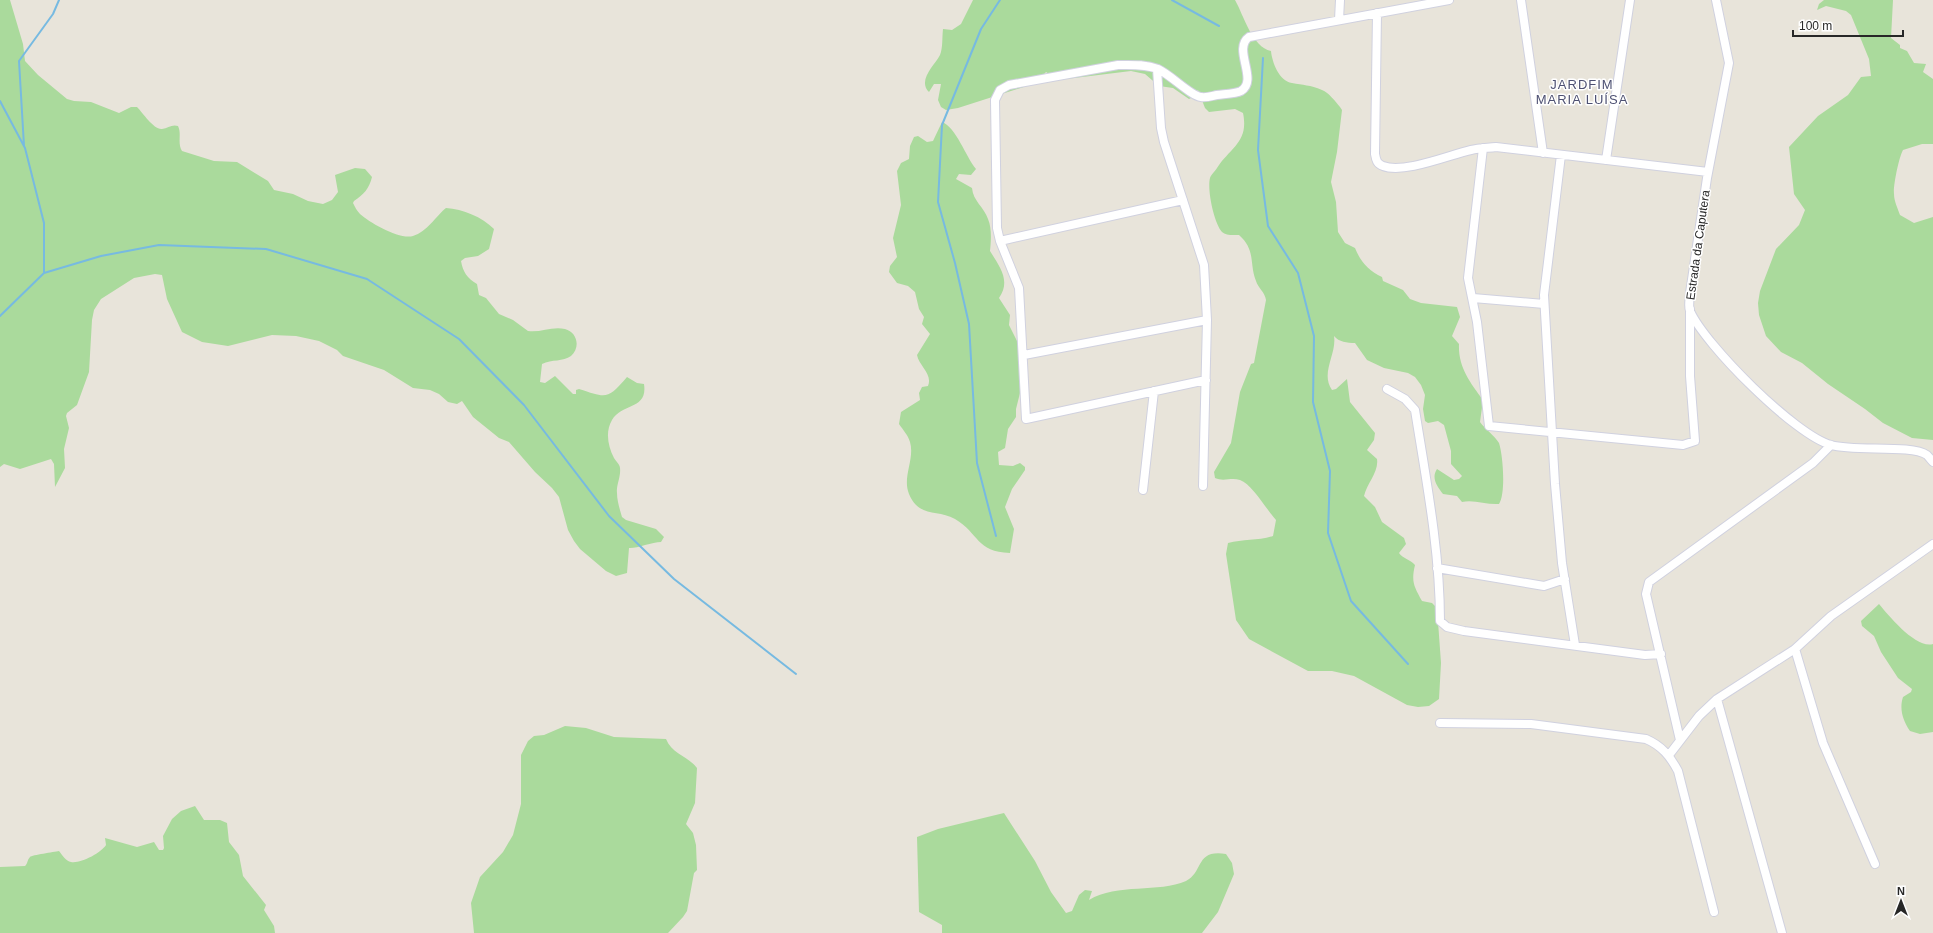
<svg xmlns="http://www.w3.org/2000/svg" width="1933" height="933" font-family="Helvetica,sans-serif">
<rect width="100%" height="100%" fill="#e8e4da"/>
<path fill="#aada9c" d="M0,0H10L23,44L25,61L38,75L67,99L74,101L91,102L119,113L131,107H137C143,113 154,130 162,129C168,128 172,124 178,126C182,134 177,143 182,151L214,161L237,162L268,181L274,190L293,194L308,201L323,204L332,200L338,192L335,175L355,168L365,169L372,177C369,189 364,194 354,201L353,203C355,207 357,211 360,214C370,223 400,240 413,236C427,232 436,216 446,208C463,209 482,217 494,229L489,249L478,256L465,258L461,261C463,272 467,278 477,284L479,295L486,298L499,314L513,320L528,331C540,333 552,326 565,329C577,332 581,347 571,356C563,362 552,359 542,364L540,382L545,383L555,376L573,394H576V390L579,389C607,398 607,400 627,377L637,383L644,384C648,410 622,403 612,420C605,432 608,446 614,458C616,461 620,465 620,468C621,477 616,485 617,493C617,501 620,510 622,517L626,520L656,529L664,537L661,542C652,542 635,549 629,548L627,573L616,576L606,571L580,549L574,541L568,530L559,497L552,488L535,472L509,442L499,438L473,417L462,401L457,404L448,402L439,394L430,390L413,388L384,370L343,356L337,350L319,341L296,336L272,335L228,346L202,342L182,332L167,299L162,275L155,274L134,278L101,299L94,310L92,320L89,372L77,405L67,413L66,416L69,428L64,449L65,468L55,487L54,464L51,459L20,469L4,464L0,467Z
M973,0H1235C1244,16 1252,47 1271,51C1272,62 1279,81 1292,83C1303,85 1310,85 1322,90C1329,93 1335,101 1340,107L1342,110L1337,152L1331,182L1336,202L1338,232L1345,243L1355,248C1360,261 1369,271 1382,277L1383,281L1403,290L1410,299L1421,303L1457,307L1460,317L1452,336L1459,344C1458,367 1470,382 1483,400L1480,422C1485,429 1495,436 1499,443C1503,455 1506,494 1499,504C1487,505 1473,499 1462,502L1457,496L1443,494C1437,486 1431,478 1437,469L1454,480L1459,479L1462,476L1451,464V451L1444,425L1438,421L1428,423L1425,421L1423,409L1425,395L1421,385L1415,377L1408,373L1384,368L1367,360L1355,343C1347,343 1339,342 1334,336C1337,354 1320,373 1332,390L1336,389L1347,379L1350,402L1375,433L1374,440L1367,450L1377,459C1379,472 1367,483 1364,496L1375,507L1382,522L1404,538L1406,544L1399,553C1403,559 1410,559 1415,565C1411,582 1414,586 1422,601L1432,603L1437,608L1441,663L1439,699L1429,706L1418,707L1407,705L1354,676L1332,671H1308L1249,639L1236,620L1226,554L1228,543C1243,539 1258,541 1273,536L1276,520C1266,509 1252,484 1240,480C1231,477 1224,482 1215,478L1214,472L1231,443L1240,392L1251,364L1254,363L1266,300C1265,292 1258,288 1256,281C1249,263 1256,250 1239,235C1234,235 1226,236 1222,232C1214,223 1207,190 1210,178C1211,175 1215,171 1217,168C1231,147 1249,142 1243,113L1235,109L1209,112L1205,108L1198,90L1193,97L1189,99L1173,88L1159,86L1145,74L1131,71L1066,79L1056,78L1046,72L1036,83L958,108L946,110L941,107L938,100L941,84H934L929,92C917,80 935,65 940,55C943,48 942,37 943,29L952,30L961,24Z
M1824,0H1893L1891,38L1900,45V48L1907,51L1914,63L1926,64L1923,72L1933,79V144H1922L1903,150C1899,157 1893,186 1894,194C1894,201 1898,209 1900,215L1914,223L1933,217V440L1912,438L1883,423L1865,409L1828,384L1802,363L1781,352L1766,336L1759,315L1758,303L1760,291L1776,249L1799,225L1805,210L1794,194L1789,147L1818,116L1848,95L1861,77L1871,76L1869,59L1851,15L1846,11L1826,6L1817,10L1819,4Z
M942,122C956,127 966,157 976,169L971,175L959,174L956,179L972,188C973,201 984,207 988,219C992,228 991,241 990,251C1000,267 1011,281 999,298L1010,315L1009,325L1021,349L1022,385L1016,409V417L1008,429L1005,448L998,452L999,465L1013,466L1020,463L1025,467V470L1012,489L1005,507L1014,529L1010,553C976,552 979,533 955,519C937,509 919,518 909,494C902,477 915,459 910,442C908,435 903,430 899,424L901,412L920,400L919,393L922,387L928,386C933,374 919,366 917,355L930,334L922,324L924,317L919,309L915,292L908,286L897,283L889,272L890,266L897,257L893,238L901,205L897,171L901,163L909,159L910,146L914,137L918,136L927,142L933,141Z
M1879,604C1889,616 1916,649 1933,644V732L1920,734L1910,731C1903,721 1899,709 1903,697L1911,692L1912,689L1898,678L1881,652L1874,636L1862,626L1861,621Z
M565,726L586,728L614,737L666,739C672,754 688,756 697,768L695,803L686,824L693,833L696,845L697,870L694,873L687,911L683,917L668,933H474L471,903L480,877L503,852L513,835L521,804V755L528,741L534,736L544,735Z
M195,806L204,820H220L227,823L229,842L239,855L243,876L266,905L264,910L274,926L275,933H0V867L25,866C28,863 27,860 30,857C32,855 54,852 59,851C62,855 66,861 71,862C80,864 101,853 106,845L105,838L137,847L154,842L159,850H163L164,848L163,836L172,819L181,811Z
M1004,813L1035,861L1051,892L1066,913L1072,911L1079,895L1085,890L1092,891L1089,900C1117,883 1159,893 1186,881C1204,872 1195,849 1226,854L1232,863L1234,874L1218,912L1202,933H942V925L919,912L917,837L938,829Z"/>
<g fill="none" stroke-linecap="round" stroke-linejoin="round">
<path stroke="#77bae1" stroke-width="2" d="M1172,0L1219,26
M1263,58L1258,150L1268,226L1298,273L1314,336L1313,402L1330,471L1328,533L1351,601L1408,664
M0,101L25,148L44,223V273L0,316
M24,146L19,61L53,14L59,0
M44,273L101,256L159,245L266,249L367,279L459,339L524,405L609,516L674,579L796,674
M996,536L977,463L969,324L955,263L938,202L942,125L981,29L1000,0"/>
<g stroke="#d0d1df" stroke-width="10">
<path id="minor" d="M1521,0L1543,153
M1716,0L1729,63L1707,178L1690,293C1690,298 1688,306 1690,311C1705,345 1795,435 1831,445C1855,452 1911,444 1927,455C1929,457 1931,460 1933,462
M1377,13L1375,154C1376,160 1377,164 1383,166C1404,174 1449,155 1471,150C1479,148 1488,148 1496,147L1708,172
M1339,20L1340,0
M1157,69L1161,128L1164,142L1204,265L1207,320L1203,486
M1483,148L1468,278L1477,322L1489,426L1683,445L1695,441L1690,376V309
M1561,155L1544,295L1555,484L1562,563L1575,645
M1606,160L1630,0
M1000,241L1183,200
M1473,298L1544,304
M1024,355L1207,320
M1206,380L1026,419L1019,288L1000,241L997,228L995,100L1000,90L1009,85L1118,65C1131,65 1145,64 1158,69C1171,75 1191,96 1201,97C1206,98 1212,96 1217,95C1223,94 1235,94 1241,91C1259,80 1232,49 1249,37L1449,0
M1387,389L1405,399L1415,410C1426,479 1440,551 1440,621L1447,627L1464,631L1645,655L1661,654
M1143,490L1154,391
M1437,568L1544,586L1565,579
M1795,649L1823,743L1875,864
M1717,699L1782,933
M1440,723L1531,724L1646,739C1662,746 1670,756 1678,771L1714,912
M1680,740L1646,594L1649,582L1813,463L1831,445
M1669,755L1699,716L1717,699L1795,649L1831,616L1933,544"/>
</g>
<use href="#minor" stroke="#fff" stroke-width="8"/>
</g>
<g text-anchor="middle" stroke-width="3" stroke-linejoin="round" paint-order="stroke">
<g font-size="12" fill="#272727" stroke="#fff">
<text transform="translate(1698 245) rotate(-82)" y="4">Estrada da Caputera</text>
</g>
<g font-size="13" letter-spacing="1" fill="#4d5072" stroke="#fff">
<text x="1582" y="89">JARDFIM<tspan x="1582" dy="15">MARIA LUÍSA</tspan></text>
</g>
</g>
<g transform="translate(1901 901)" stroke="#ffffff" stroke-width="3" paint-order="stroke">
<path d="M0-3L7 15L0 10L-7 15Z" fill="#272727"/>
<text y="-6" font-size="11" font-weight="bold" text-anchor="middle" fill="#272727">N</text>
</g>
<path d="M1793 30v6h110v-6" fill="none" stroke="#272727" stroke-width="2"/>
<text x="1799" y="30" font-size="12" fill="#272727" stroke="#ffffff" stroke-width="3" paint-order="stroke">100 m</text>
</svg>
